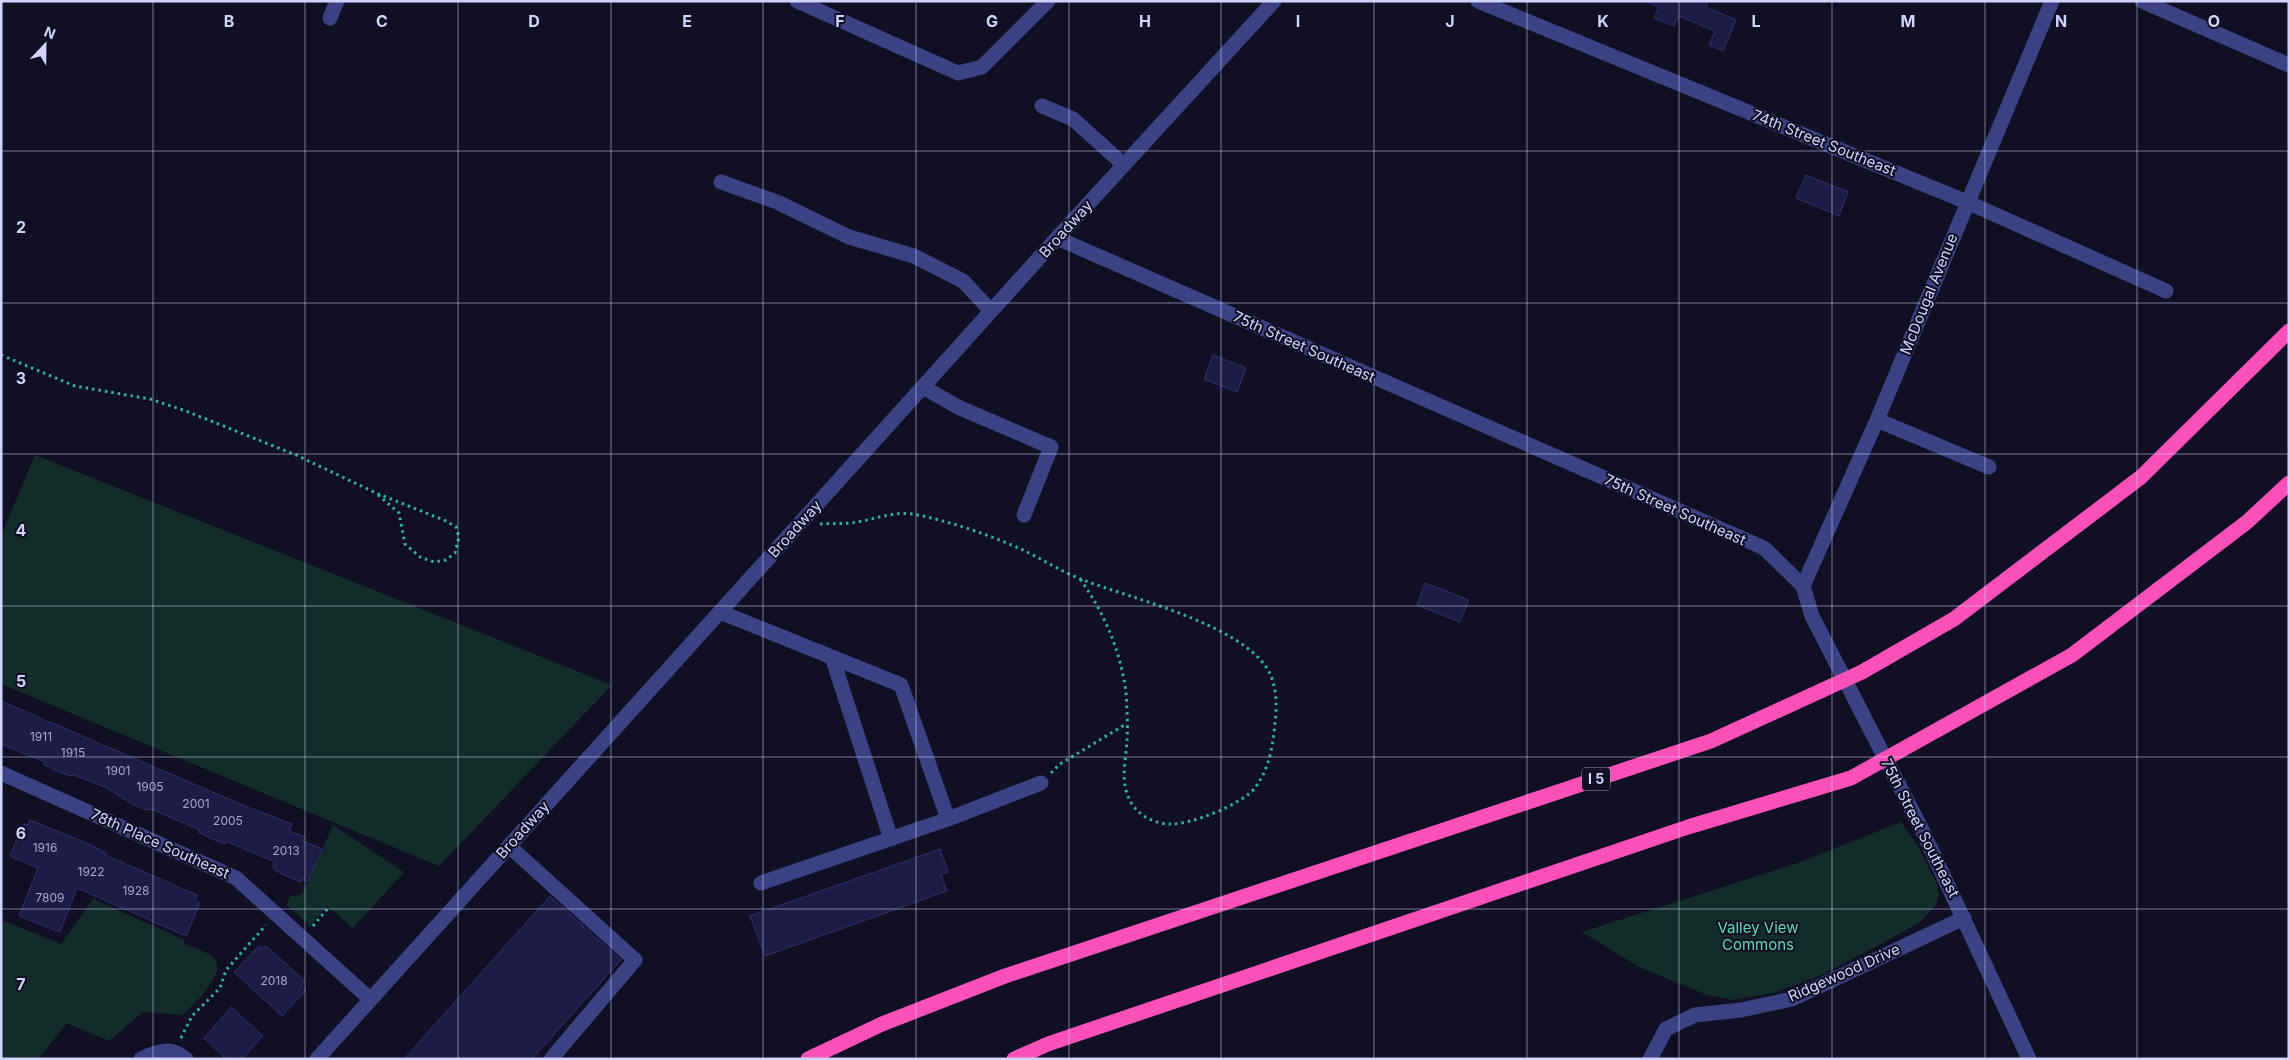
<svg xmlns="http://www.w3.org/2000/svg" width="2290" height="1060" font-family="Inter,sans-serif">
<rect width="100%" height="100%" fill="#100f24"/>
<path fill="#122d29" d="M35,455L612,685L439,866L1,684V536Z
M1901,822L1918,846L1937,884L1939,895L1936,905L1920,922L1881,944L1824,974L1774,993L1733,1000L1707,995L1639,967L1582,932L1798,863Z
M333,825L404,872L353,928L327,906L310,926L287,905L290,896L300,895L304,891Z
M93,899L185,940L184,944C193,948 206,951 213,957C229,972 193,1006 182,1015L143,1012L109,1041L67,1023L38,1059H1V920L61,944Z"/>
<path fill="#1e1b44" stroke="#322e70" d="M1645,1H1708L1706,7L1736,20L1723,51L1709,45L1715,31L1679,16L1674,26L1654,18L1659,7Z
M1806,175L1848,192L1839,216L1796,198Z
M1213,355L1246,368L1237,392L1204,379Z
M1425,583L1469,600L1460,622L1417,605Z
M1,701L245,806L292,824L289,831L305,837L303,841L322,849L308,881L302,879L301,882L284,875L275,870L273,867L275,862L228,842L225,844L212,839L198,832L200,830L151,809L147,810L134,805L105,787L74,775L70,776L59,772L43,764L45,762L1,744Z
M30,820L91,845L106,853L105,855L197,895L195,901L200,903L186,936L77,888L60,932L19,916L38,868L10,856L23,824L28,825Z
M940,849L948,872L941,875L947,891L765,956L750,916Z
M550,896L621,960L532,1059H404Z
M259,946L262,949L266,946L305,981L301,986L306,990L282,1016L234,972Z
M231,1007L263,1036L242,1059H226L204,1038Z"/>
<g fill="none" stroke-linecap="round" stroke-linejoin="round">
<path stroke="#31b39b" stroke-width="3" stroke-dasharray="2.5 4" stroke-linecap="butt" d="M1,355L75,386L150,399L186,411L296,455L376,493L446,521L456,527L459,537L455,553L446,560L434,562L420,557L405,544L399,513L376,493
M820,524C830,523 840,524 850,523C871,521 891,511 913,514C949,521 987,534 1021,549C1042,559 1062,572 1083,580C1131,598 1242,625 1268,670C1277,686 1277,705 1275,723C1273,746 1269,769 1255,788C1242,804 1191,825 1170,824C1158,824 1143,818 1135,808C1119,789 1125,765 1127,742C1128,726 1127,708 1126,692C1120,650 1105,614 1080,579
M1051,773L1060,764L1126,724
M313,926L329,907
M181,1038L192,1016L220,988L226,970L266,925"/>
<path stroke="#3b4182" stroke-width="15" d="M797,1L958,73L982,67L1048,1
M1478,1L1967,202L2166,291
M2142,1L2289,65
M330,18L337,1
M1042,106L1073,119L1124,165
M721,182L777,202L849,237L914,256L963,281L991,311
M1057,238L1764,548L1803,586L1812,616L1921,828L2029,1059
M923,387L958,407L1051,447L1024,515
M1877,420L1989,467
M1803,586L1877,420L2052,1
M720,612L901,685L948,819L761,883
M832,657L891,839
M1,773L236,878L370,999
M948,819L1041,783
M509,846L635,960L551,1059
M141,1059C156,1051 171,1046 186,1059
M317,1059L1057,238L1274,1
M1650,1059L1666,1029L1695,1015L1741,1010L1792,999L1964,918"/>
<path stroke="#fb50b8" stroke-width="15" d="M808,1059L882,1024L1005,976L1711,741L1862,672L1954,619L2141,477L2289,331
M1014,1059L1048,1044L1688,827L1851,778L2072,655L2247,522L2289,483"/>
</g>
<path fill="none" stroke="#d2d3fe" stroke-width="1" stroke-opacity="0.55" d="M153,1V1059M305,1V1059M458,1V1059M611,1V1059M763,1V1059M916,1V1059M1069,1V1059M1221,1V1059M1374,1V1059M1527,1V1059M1679,1V1059M1832,1V1059M1985,1V1059M2137,1V1059M1,151H2289M1,303H2289M1,454H2289M1,606H2289M1,757H2289M1,909H2289"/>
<g text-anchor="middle" stroke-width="4" stroke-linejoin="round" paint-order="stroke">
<g font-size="12" fill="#a5a5d0">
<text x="41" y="741">1911</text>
<text x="73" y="757">1915</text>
<text x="118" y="775">1901</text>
<text x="150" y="791">1905</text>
<text x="196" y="808">2001</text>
<text x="228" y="825">2005</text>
<text x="45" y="852">1916</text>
<text x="286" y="855">2013</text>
<text x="91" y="876">1922</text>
<text x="136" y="895">1928</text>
<text x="50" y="902">7809</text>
<text x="274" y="985">2018</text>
</g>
<rect fill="#100f24" stroke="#9898bd" stroke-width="1" x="1582" y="767.5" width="28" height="23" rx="4"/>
<g font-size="14" font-weight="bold" fill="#d2d3fe">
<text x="1596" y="784">I 5</text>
</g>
<g font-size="15" fill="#d2d3fe" stroke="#100f24">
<text transform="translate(1824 143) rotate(22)" y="5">74th Street Southeast</text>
<text transform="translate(1066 229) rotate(-48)" y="5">Broadway</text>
<text transform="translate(1929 294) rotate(-68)" y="5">McDougal Avenue</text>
<text transform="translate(1304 347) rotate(24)" y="5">75th Street Southeast</text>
<text transform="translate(1675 510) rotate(24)" y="5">75th Street Southeast</text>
<text transform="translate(795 529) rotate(-48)" y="5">Broadway</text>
<text transform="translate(1920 828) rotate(63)" y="5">75th Street Southeast</text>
<text transform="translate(523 830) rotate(-48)" y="5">Broadway</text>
<text transform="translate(160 844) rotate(24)" y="5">78th Place Southeast</text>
<text transform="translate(1844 973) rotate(-24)" y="5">Ridgewood Drive</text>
</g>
<g font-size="15" fill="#5fddae" stroke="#100f24">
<text x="1758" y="933">Valley View<tspan x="1758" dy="17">Commons</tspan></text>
</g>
</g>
<g font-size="16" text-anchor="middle" font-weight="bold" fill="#d2d3fe" stroke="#100f24" stroke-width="4" stroke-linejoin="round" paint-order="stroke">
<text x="229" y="27">B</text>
<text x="382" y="27">C</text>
<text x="534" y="27">D</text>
<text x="687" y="27">E</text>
<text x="840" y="27">F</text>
<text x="992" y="27">G</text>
<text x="1145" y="27">H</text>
<text x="1298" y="27">I</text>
<text x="1450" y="27">J</text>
<text x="1603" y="27">K</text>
<text x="1756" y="27">L</text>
<text x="1908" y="27">M</text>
<text x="2061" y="27">N</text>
<text x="2214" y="27">O</text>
<text x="21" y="233">2</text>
<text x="21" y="384">3</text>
<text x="21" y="536">4</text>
<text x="21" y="687">5</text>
<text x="21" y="839">6</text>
<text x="21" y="990">7</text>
</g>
<rect width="2290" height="1060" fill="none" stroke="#d2d3fe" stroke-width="5"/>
<g transform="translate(45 45) rotate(22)" stroke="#100f24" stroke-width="4" paint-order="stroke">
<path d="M0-4L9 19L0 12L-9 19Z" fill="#d2d3fe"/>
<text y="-8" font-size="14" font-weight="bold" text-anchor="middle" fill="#d2d3fe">N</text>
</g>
</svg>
